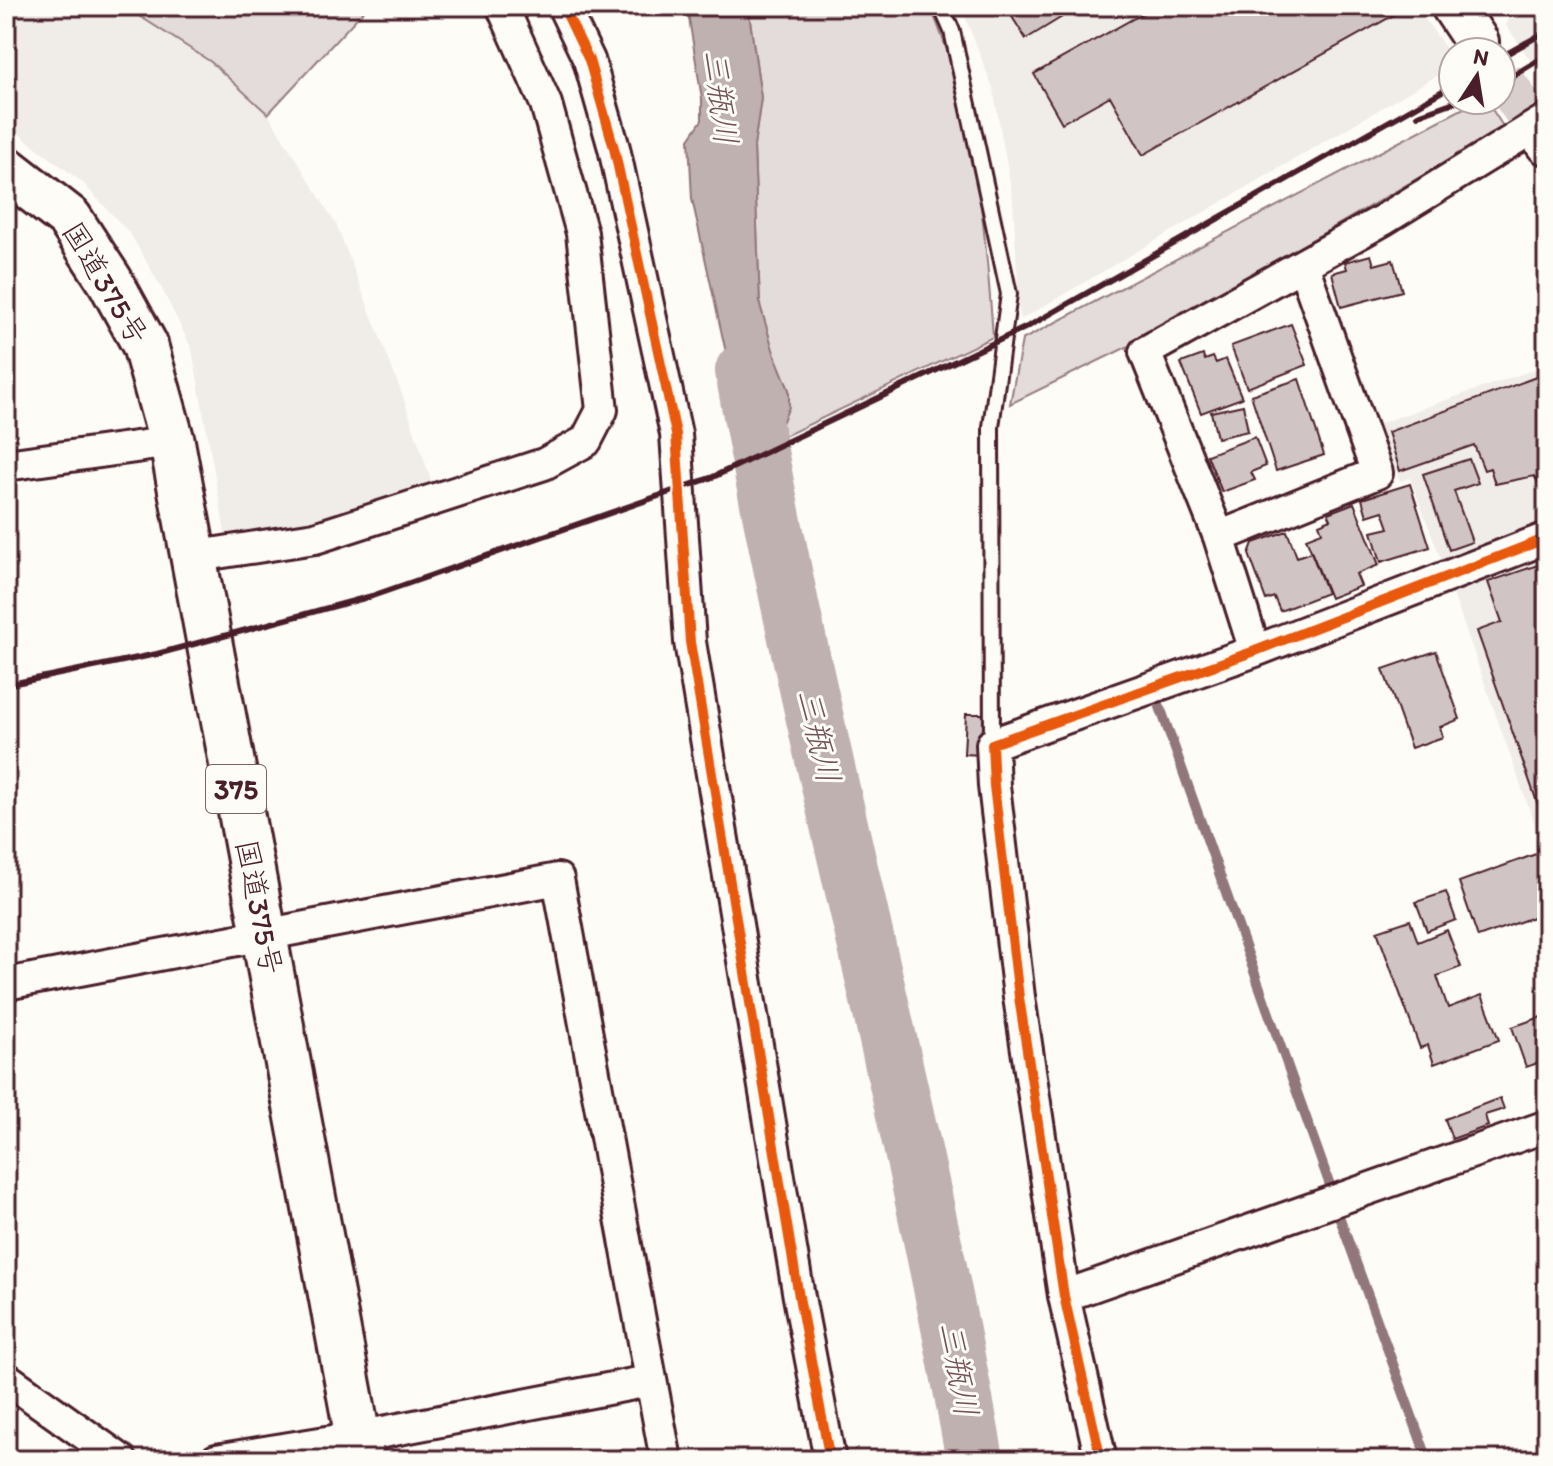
<svg xmlns="http://www.w3.org/2000/svg" width="1553" height="1466" font-family="Itim,'Klee One',sans-serif">
<rect width="100%" height="100%" fill="#fdfcf7"/>
<filter id="ink" filterUnits="userSpaceOnUse"><feTurbulence type="fractalNoise" baseFrequency=".0125" numOctaves="2"/><feDisplacementMap in="SourceGraphic" scale="16" xChannelSelector="R" yChannelSelector="G"/><feConvolveMatrix kernelMatrix="1 2 1 2 8 2 1 2 1" color-interpolation-filters="sRGB"/></filter>
<g filter="url(#ink)">
<path fill="#f0ece8" d="M6,6H124L211,62L268,114L336,224L402,394L434,489L276,534L226,537L192,349L161,287L131,235L83,183L6,124Z
M961,6H1416L1453,59V66L1020,320L1013,199L993,88Z
M1515,6H1547V84L1506,25Z
M1547,365V526L1443,564L1410,478L1400,481L1378,424Z
M1547,557V828L1537,831L1452,591Z"/>
<path fill="#e3dcda" stroke="#967e82" stroke-width="2" d="M124,6H368L268,114L211,62Z
M748,6H930C976,113 985,222 993,337L770,443V431L782,423L789,390L774,354L760,305L754,146L761,98Z
M1479,100H1486L1504,128L1133,344L1010,404L1022,340Z"/>
<path fill="#c0b1b1" stroke="#91777b" stroke-width="2" d="M687,6H748L761,98L754,146L760,305L774,353L789,390V407L782,423L770,431V443L748,452L692,199L689,139L702,120V99Z"/>
<g fill="none" stroke-linecap="round" stroke-linejoin="round">
<path stroke="#91777b" stroke-width="10" d="M1159,704L1331,1188
M1339,1216L1428,1460"/>
<path stroke="#c0b1b1" stroke-width="58" d="M744,371C809,737 911,1095 975,1460"/>
</g>
<path fill="#d0c5c4" stroke="#4a1f2b" stroke-width="2" d="M1018,6H1080L1026,39L1009,12Z
M1156,6H1396L1399,12L1143,155L1110,96L1062,123L1034,74Z
M1371,255L1374,265L1393,260L1402,291L1341,307L1332,273L1347,269L1345,262Z
M1291,324L1307,365L1247,388L1231,346Z
M1203,355L1205,360L1213,357L1216,363L1226,359L1242,398L1201,413L1181,363Z
M1547,373V479L1538,482L1534,476L1495,484L1490,468L1484,470L1474,445L1400,471L1388,432Z
M1299,379L1324,455L1276,471L1251,395Z
M1243,405L1248,431L1217,438L1211,412Z
M1255,437L1266,466L1251,472L1255,480L1222,492L1207,455Z
M1469,459L1478,483L1454,491L1472,542L1449,550L1423,474Z
M1410,484L1430,547L1381,562L1372,532L1389,528L1383,511L1367,516L1362,499Z
M1354,503L1379,565L1356,574L1361,586L1330,598L1306,538L1322,532L1319,524L1331,519L1328,513Z
M1287,531L1297,557L1311,552L1327,593L1280,611L1274,597L1266,600L1249,554L1253,543Z
M1547,562V818L1543,819L1477,631L1502,622L1488,582Z
M1436,651L1460,719L1440,727L1443,737L1411,748L1383,669Z
M966,714H984L982,755L964,754Z
M1547,850V912L1478,937L1459,882Z
M1446,892L1456,920L1427,931L1416,902Z
M1410,920L1418,942L1447,930L1461,967L1437,976L1448,1008L1482,995L1499,1040L1434,1064L1428,1045L1420,1048L1377,931Z
M1547,1015V1060L1526,1067L1512,1027Z
M1500,1098L1504,1109L1485,1115L1488,1126L1452,1139L1445,1119Z"/>
<g fill="none" stroke-linecap="round" stroke-linejoin="round">
<path stroke="#d9d0ce" stroke-width="42" stroke-dasharray="42 21" stroke-linecap="butt" d="M1501,77L1545,140"/>
<g stroke="#4a1f2b" stroke-width="20">
<path id="lane" d="M941,6L952,31L1009,294L991,427L992,744"/>
</g>
<g stroke="#4a1f2b" stroke-width="36">
<path id="street" d="M563,6L589,60L614,148L676,434L690,642L799,1297L830,1460
M6,465L172,442
M1219,537L1377,473L1303,265
M191,557L315,538L544,464L586,441L602,410L582,233L546,104L502,6
M1255,651L1219,537L1145,352L1383,220L1547,119
M6,984L558,879L666,1460
M1064,1296L1547,1126
M6,1378L121,1460
M216,1460L357,1437L649,1381
M1101,1460L1064,1296L1019,997L994,786L992,744L1255,651L1547,538"/>
</g>
<g stroke="#4a1f2b" stroke-width="48">
<path id="secondary" d="M1453,6L1477,42
M1545,140L1547,143"/>
</g>
<g stroke="#4a1f2b" stroke-width="50">
<path id="highway" d="M6,169L69,218L110,281L145,345L172,442L362,1460"/>
</g>
<use href="#lane" stroke="#fdfcf7" stroke-width="14"/>
<use href="#street" stroke="#fdfcf7" stroke-width="30"/>
<use href="#secondary" stroke="#fdfcf7" stroke-width="42"/>
<use href="#highway" stroke="#fdfcf7" stroke-width="44"/>
<path stroke="#4a1f2b" stroke-width="6" d="M1501,57L1547,31
M1501,83L1547,55
M1418,115L1460,100
M6,685L157,654L372,596L713,477L1029,326L1453,85"/>
<g stroke="#fdfcf7" stroke-width="15">
<path id="cycleway" d="M563,6L589,60L614,148L676,434L690,642L799,1297L830,1460
M1101,1460L1064,1296L1019,997L994,786L992,744L1255,651L1547,538"/>
</g>
<use href="#cycleway" stroke="#e8590c" stroke-width="10"/>
</g>
</g>
<g text-anchor="middle" stroke-width="6" stroke-linejoin="round" paint-order="stroke">
<rect fill="#fdfcf7" stroke="#806168" stroke-width="2" x="206" y="765" width="60" height="48" rx="6"/>
<g font-size="28" font-weight="bold" fill="#4a1f2b">
<text x="236" y="799">375</text>
</g>
<g font-size="30" fill="#4a1f2b" stroke="#fdfcf7">
<text transform="translate(105 283) rotate(59)" y="10">国道375号</text>
<text transform="translate(259 907) rotate(79)" y="10">国道375号</text>
</g>
<g font-size="32" font-style="italic" fill="#73525a" stroke="#fdfcf7">
<text transform="translate(721 97) rotate(83)" y="11">三瓶川</text>
<text transform="translate(819 736) rotate(77)" y="11">三瓶川</text>
<text transform="translate(959 1369) rotate(80)" y="11">三瓶川</text>
</g>
</g>
<rect width="1553" height="1466" fill="none" stroke="#fdfcf7" stroke-width="32"/>
<rect x="16" y="16" width="1521" height="1434" fill="none" stroke="#4a1f2b" stroke-width="3" filter="url(#ink)"/>
<g transform="translate(1477 76) rotate(12)"><circle r="38" fill="#fdfcf7" stroke="#b5a4a5" stroke-width="2"/>
<path d="M0-6L14 30L0 20L-14 30Z" fill="#4a1f2b"/>
<text y="-12" font-size="22" font-weight="bold" text-anchor="middle" fill="#4a1f2b">N</text>
</g>
</svg>
